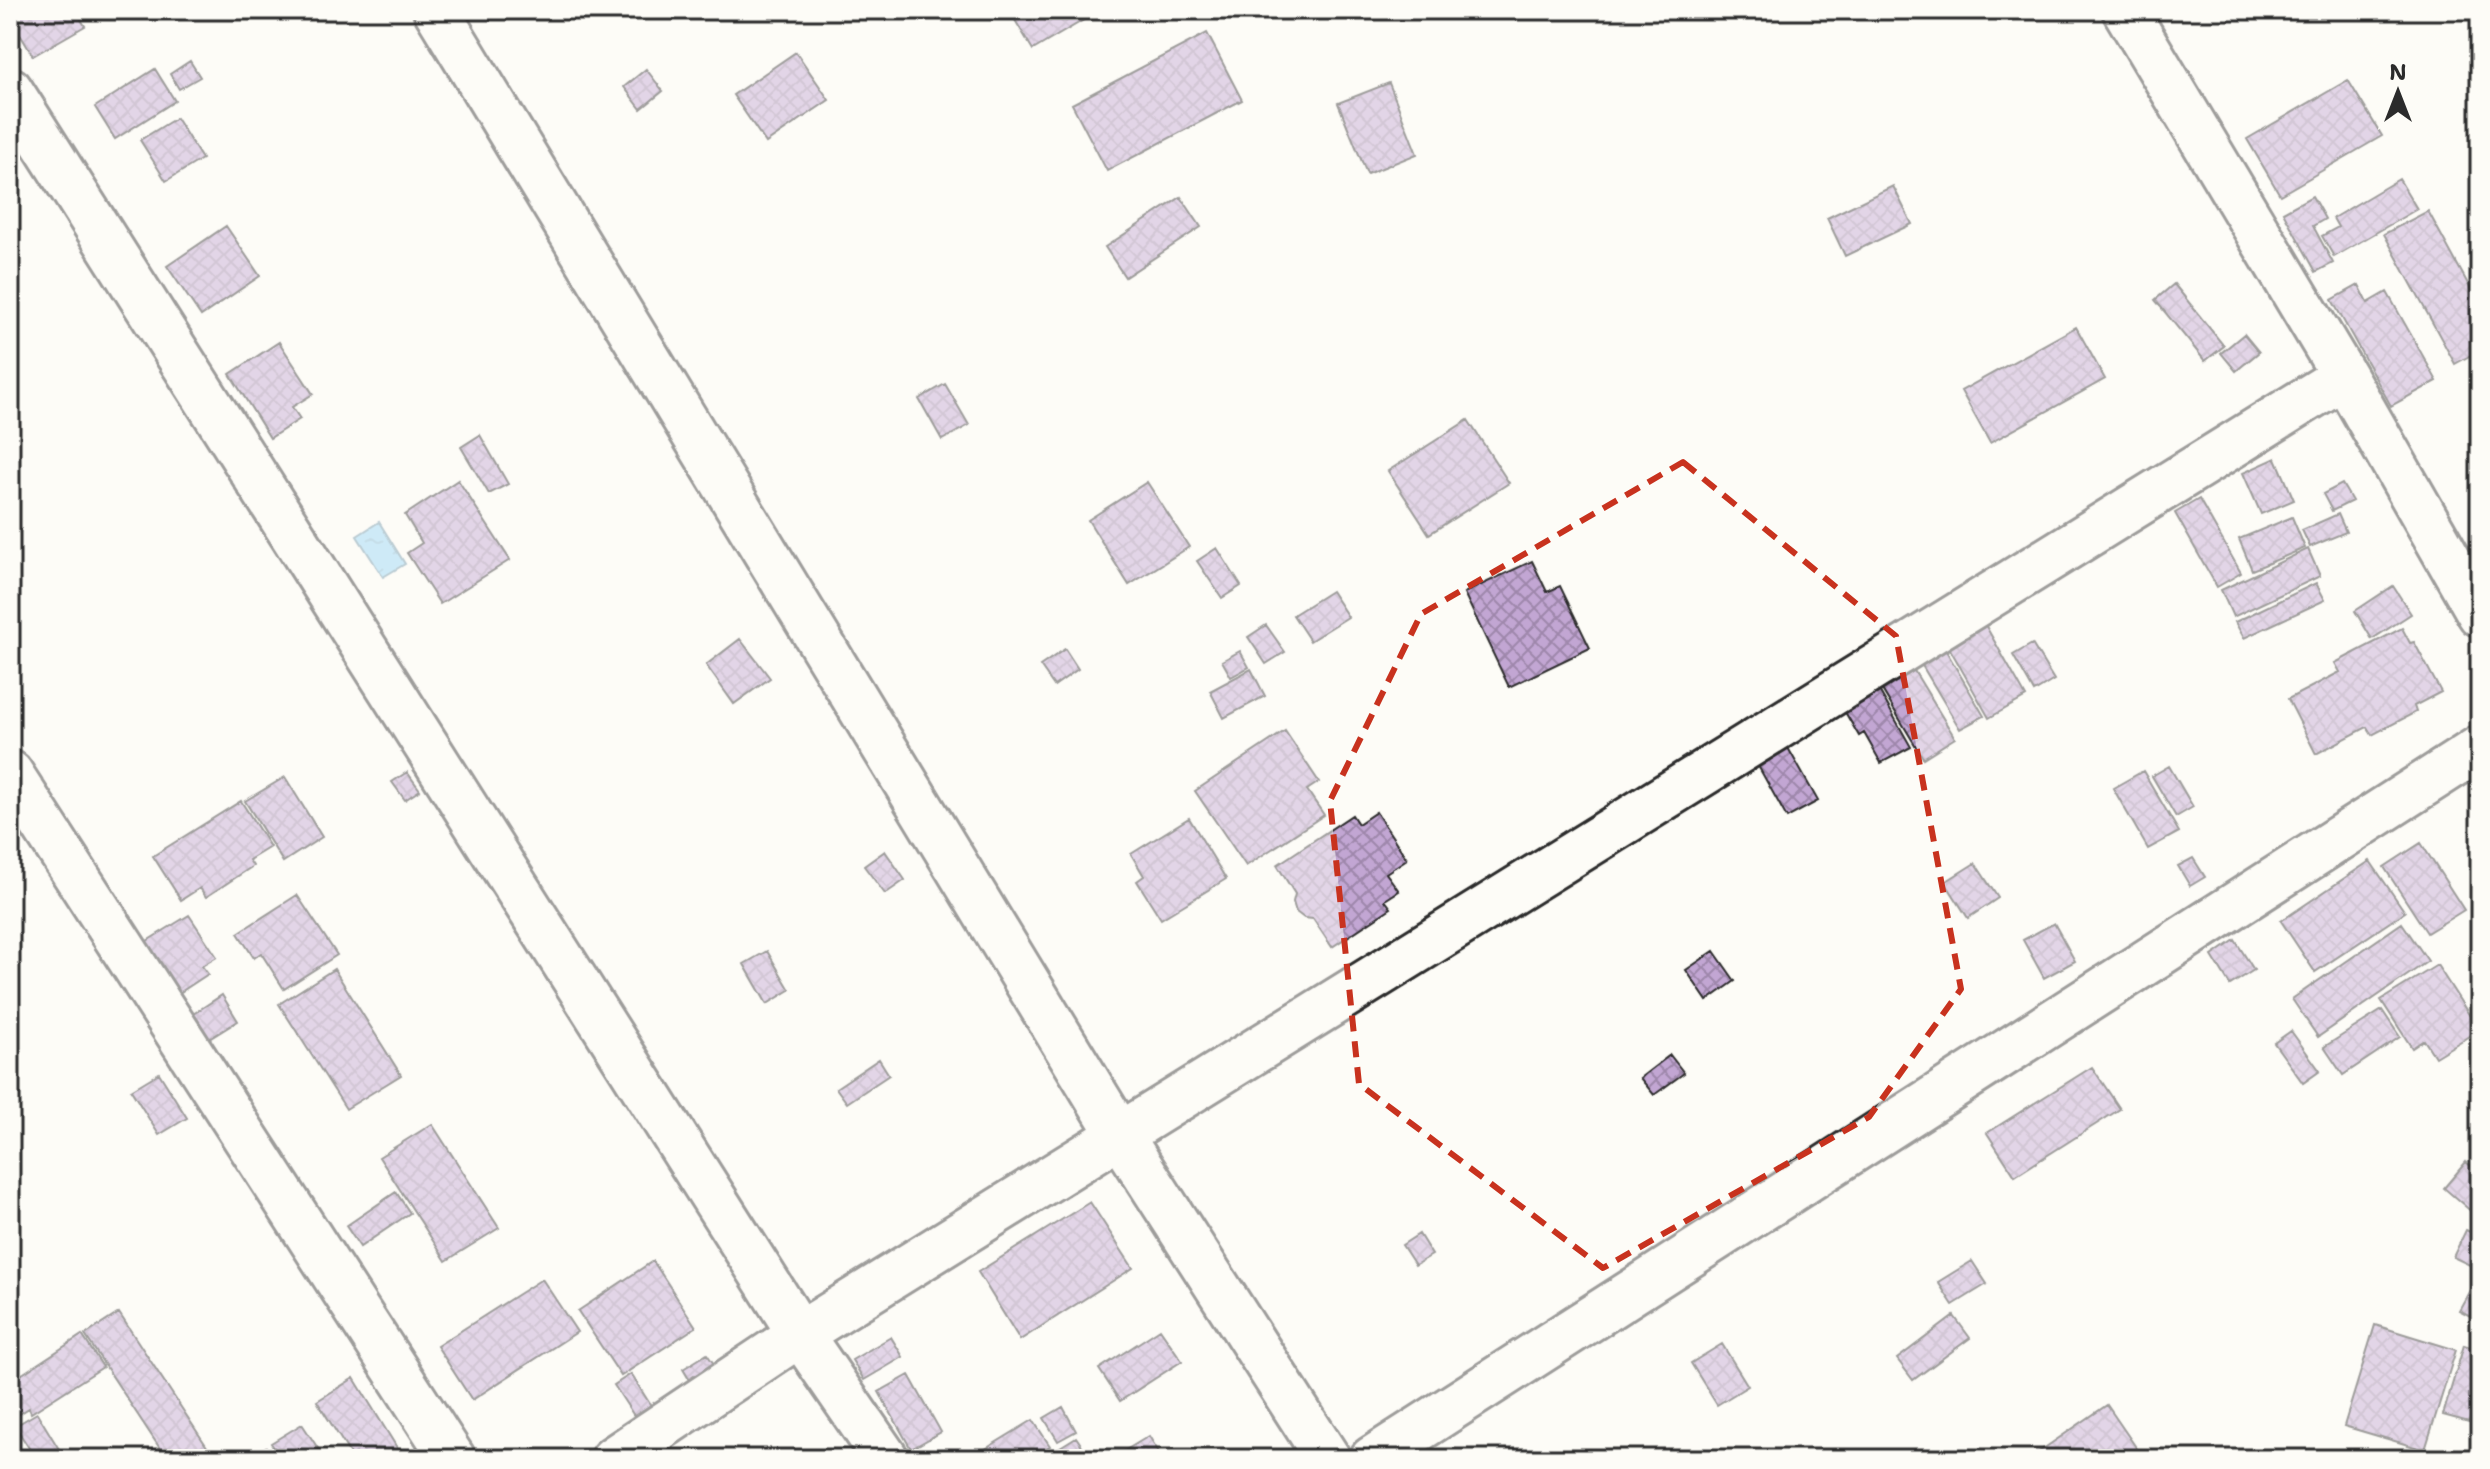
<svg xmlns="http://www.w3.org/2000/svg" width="2490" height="1469" font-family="'Shantell Sans',sans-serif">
<defs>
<pattern id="water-ripples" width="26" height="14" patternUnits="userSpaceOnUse" patternTransform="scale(2)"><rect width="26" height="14" fill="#96d6f7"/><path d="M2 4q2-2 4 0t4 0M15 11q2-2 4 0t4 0" fill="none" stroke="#81b8d4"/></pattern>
<pattern id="building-cross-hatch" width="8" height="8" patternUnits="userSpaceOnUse" patternTransform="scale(2)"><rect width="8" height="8" fill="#c2a6d3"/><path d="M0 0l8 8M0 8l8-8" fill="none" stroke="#9e87ab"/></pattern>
</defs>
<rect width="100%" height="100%" fill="#fdfcf7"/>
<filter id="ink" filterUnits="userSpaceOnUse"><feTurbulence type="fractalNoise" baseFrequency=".0125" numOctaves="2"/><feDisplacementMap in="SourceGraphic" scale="16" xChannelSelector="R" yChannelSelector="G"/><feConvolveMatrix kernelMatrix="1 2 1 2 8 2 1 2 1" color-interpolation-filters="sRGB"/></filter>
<g filter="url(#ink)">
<path fill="url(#water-ripples)" stroke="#6b92a5" stroke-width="2" d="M379,522L405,564L383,577L357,536Z"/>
<path fill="url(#building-cross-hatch)" stroke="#2b2b2b" stroke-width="2" d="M10,10H75L85,26L33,56L10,18Z
M1009,10H1096L1097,12L1033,50Z
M1207,33L1242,100L1107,171L1072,104Z
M796,52L829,100L766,143L733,95Z
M190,61L200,77L179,89L170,74Z
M155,69L175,101L115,139L95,107Z
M646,69L663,91L641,109L624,87Z
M2348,80L2382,136L2280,195L2247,139Z
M1389,83L1417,154L1367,174L1338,103Z
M176,118L202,159L166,181L140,140Z
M2399,179L2417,209L2334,257L2322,236L2338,227L2333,218Z
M1893,186L1912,224L1845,256L1827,218Z
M2312,196L2325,219L2313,226L2333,263L2316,272L2283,212Z
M1181,197L1201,227L1125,277L1105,247Z
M2428,211L2480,306V350L2455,364L2384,234Z
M226,226L260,276L201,316L167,266Z
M2174,284L2224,346L2205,361L2155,300Z
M2359,285L2368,303L2387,292L2437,381L2391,406L2332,300Z
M2076,327L2105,379L1990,443L1961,391Z
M2244,334L2259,352L2236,371L2221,353Z
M279,342L313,394L292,407L300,419L270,438L230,374Z
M945,384L969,425L942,440L919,399Z
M1468,420L1509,483L1429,534L1388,471Z
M480,435L508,484L489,494L461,447Z
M2276,458L2294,500L2261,514L2243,473Z
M458,480L510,560L440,604L407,553L422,543L405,515Z
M1147,482L1189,547L1129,585L1088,520Z
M2342,484L2352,501L2332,511L2323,494Z
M2199,499L2241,573L2217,587L2175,513Z
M2338,514L2346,532L2310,547L2302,530Z
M2292,517L2305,548L2252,570L2239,539Z
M1217,548L1241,586L1222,598L1197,561Z
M2308,549L2320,576L2233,617L2221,590Z
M1532,561L1547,592L1560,586L1590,648L1509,687L1464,593Z
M2316,583L2325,600L2244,638L2235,622Z
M2393,586L2411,614L2372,639L2355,611Z
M1331,591L1348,617L1310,641L1293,615Z
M1983,621L2026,697L1989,718L1946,642Z
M1266,625L1285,652L1266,664L1248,637Z
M2402,628L2410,643L2414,642L2441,692L2414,706L2416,712L2372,735L2367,727L2316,754L2288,699L2340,672L2335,663Z
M740,639L770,678L734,704L706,665Z
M1941,642L1984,716L1960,729L1917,657Z
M2032,644L2054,680L2034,692L2013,655Z
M1065,649L1078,669L1054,686L1040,666Z
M1240,651L1249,667L1231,677L1222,661Z
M1910,664L1955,738L1923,758L1878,683Z
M1251,669L1265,696L1224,718L1210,691Z
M1876,685L1911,747L1881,763L1864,733L1859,736L1841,705Z
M1285,731L1319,782L1307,790L1324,815L1246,866L1195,791Z
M1783,739L1818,801L1787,818L1752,755Z
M2169,766L2193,807L2176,817L2152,776Z
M2143,771L2179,832L2148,849L2113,788Z
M407,772L420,790L405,800L392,782Z
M285,777L322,837L283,862L245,801Z
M241,801L270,847L249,860L253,866L206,897L200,888L181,900L153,856Z
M1376,812L1407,859L1386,873L1399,891L1385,900L1391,908L1332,947L1313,919L1304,918L1296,912L1293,902L1295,894L1277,865L1352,815L1358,824Z
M1189,818L1226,879L1161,919L1137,881L1144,876L1131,854Z
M2421,843L2464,910L2427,933L2384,867Z
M885,851L905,880L885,894L864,866Z
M2193,858L2205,877L2190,886L2178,866Z
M2370,861L2405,912L2315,972L2281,921Z
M1975,863L1998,898L1968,918L1945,882Z
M297,895L337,955L284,989L261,953L254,958L238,933Z
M189,915L217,957L202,966L208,974L176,995L142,944Z
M2054,923L2075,961L2044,978L2023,940Z
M2402,923L2428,961L2318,1037L2292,999Z
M2235,940L2254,970L2230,985L2212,956Z
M767,951L790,990L767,1004L744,964Z
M1714,951L1735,981L1707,1001L1686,970Z
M2437,965L2479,1030L2435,1057L2424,1040L2412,1048L2381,1000Z
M334,969L401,1075L346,1109L279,1004Z
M222,995L238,1021L206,1041L190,1016Z
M2382,1010L2400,1037L2343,1075L2324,1047Z
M2291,1031L2320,1071L2303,1083L2274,1043Z
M1670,1055L1684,1073L1654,1095L1640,1078Z
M879,1059L889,1075L847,1103L836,1088Z
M2092,1067L2120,1109L2015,1176L1987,1133Z
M159,1073L187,1118L159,1135L131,1090Z
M432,1124L499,1228L446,1261L379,1157Z
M2466,1162L2480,1173V1219L2444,1188Z
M396,1192L410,1213L360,1247L346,1226Z
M1090,1202L1133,1268L1020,1340L978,1272Z
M10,1213L18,1225L10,1230Z
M2466,1230L2480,1237V1261L2476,1268L2453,1257Z
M1419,1234L1432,1255L1415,1265L1402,1245Z
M653,1261L696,1327L621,1376L578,1311Z
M1972,1261L1987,1284L1953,1305L1938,1282Z
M2480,1272V1321L2459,1310Z
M542,1279L577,1332L472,1400L437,1346Z
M119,1313L215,1459H167L85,1335Z
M1954,1316L1970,1338L1913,1380L1897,1359Z
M2375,1325L2456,1350L2425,1450L2344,1426Z
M1160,1329L1182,1361L1120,1401L1099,1369Z
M82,1335L103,1367L31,1413L29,1408L10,1420V1382Z
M891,1337L903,1357L864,1380L852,1360Z
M1722,1344L1748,1386L1717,1405L1691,1363Z
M2464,1345L2480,1350V1386L2469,1422L2443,1415Z
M707,1354L718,1370L693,1386L683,1369Z
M631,1374L655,1412L638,1422L614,1385Z
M909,1375L941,1432L911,1449L879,1392Z
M354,1378L404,1459H359L356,1454L352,1457L317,1401Z
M2107,1405L2144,1459L2030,1458Z
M1063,1407L1076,1431L1058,1441L1044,1418Z
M37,1413L65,1459H36L15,1426Z
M1033,1420L1050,1446L1029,1459H969Z
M302,1424L325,1459H281L271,1443Z
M1149,1436L1163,1459H1111Z
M1076,1437L1091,1459H1041Z
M266,1447L274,1459H248Z"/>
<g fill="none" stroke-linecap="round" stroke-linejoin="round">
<g stroke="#2b2b2b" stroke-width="50">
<path id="minor" d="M436,10L1120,1135L2344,376
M2125,10L2344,376L2480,614
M10,90L800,1334L886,1459
M10,773L453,1459
M613,1459L800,1334L1120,1135L1328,1459
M1372,1459L2480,748"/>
</g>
<use href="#minor" stroke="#fdfcf7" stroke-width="44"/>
</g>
</g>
<path d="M0 0H2490V1469H0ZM1683,462L1896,636L1961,989L1869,1117L1603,1268L1359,1084L1330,801L1421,614Z" fill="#fdfcf7" fill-opacity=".55" fill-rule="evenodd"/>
<path fill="none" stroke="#c8321e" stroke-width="6" stroke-dasharray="16 10" stroke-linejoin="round" d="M1683,462L1896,636L1961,989L1869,1117L1603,1268L1359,1084L1330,801L1421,614Z"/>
<rect width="2490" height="1469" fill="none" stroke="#fdfcf7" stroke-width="40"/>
<rect x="20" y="20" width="2450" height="1429" fill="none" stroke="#2b2b2b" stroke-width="3" filter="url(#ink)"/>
<g transform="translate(2398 92)" stroke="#fdfcf7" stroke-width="6" paint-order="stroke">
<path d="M0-6L14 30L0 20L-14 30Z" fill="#2b2b2b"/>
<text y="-12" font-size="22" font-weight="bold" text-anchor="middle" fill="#2b2b2b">N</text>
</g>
</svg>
